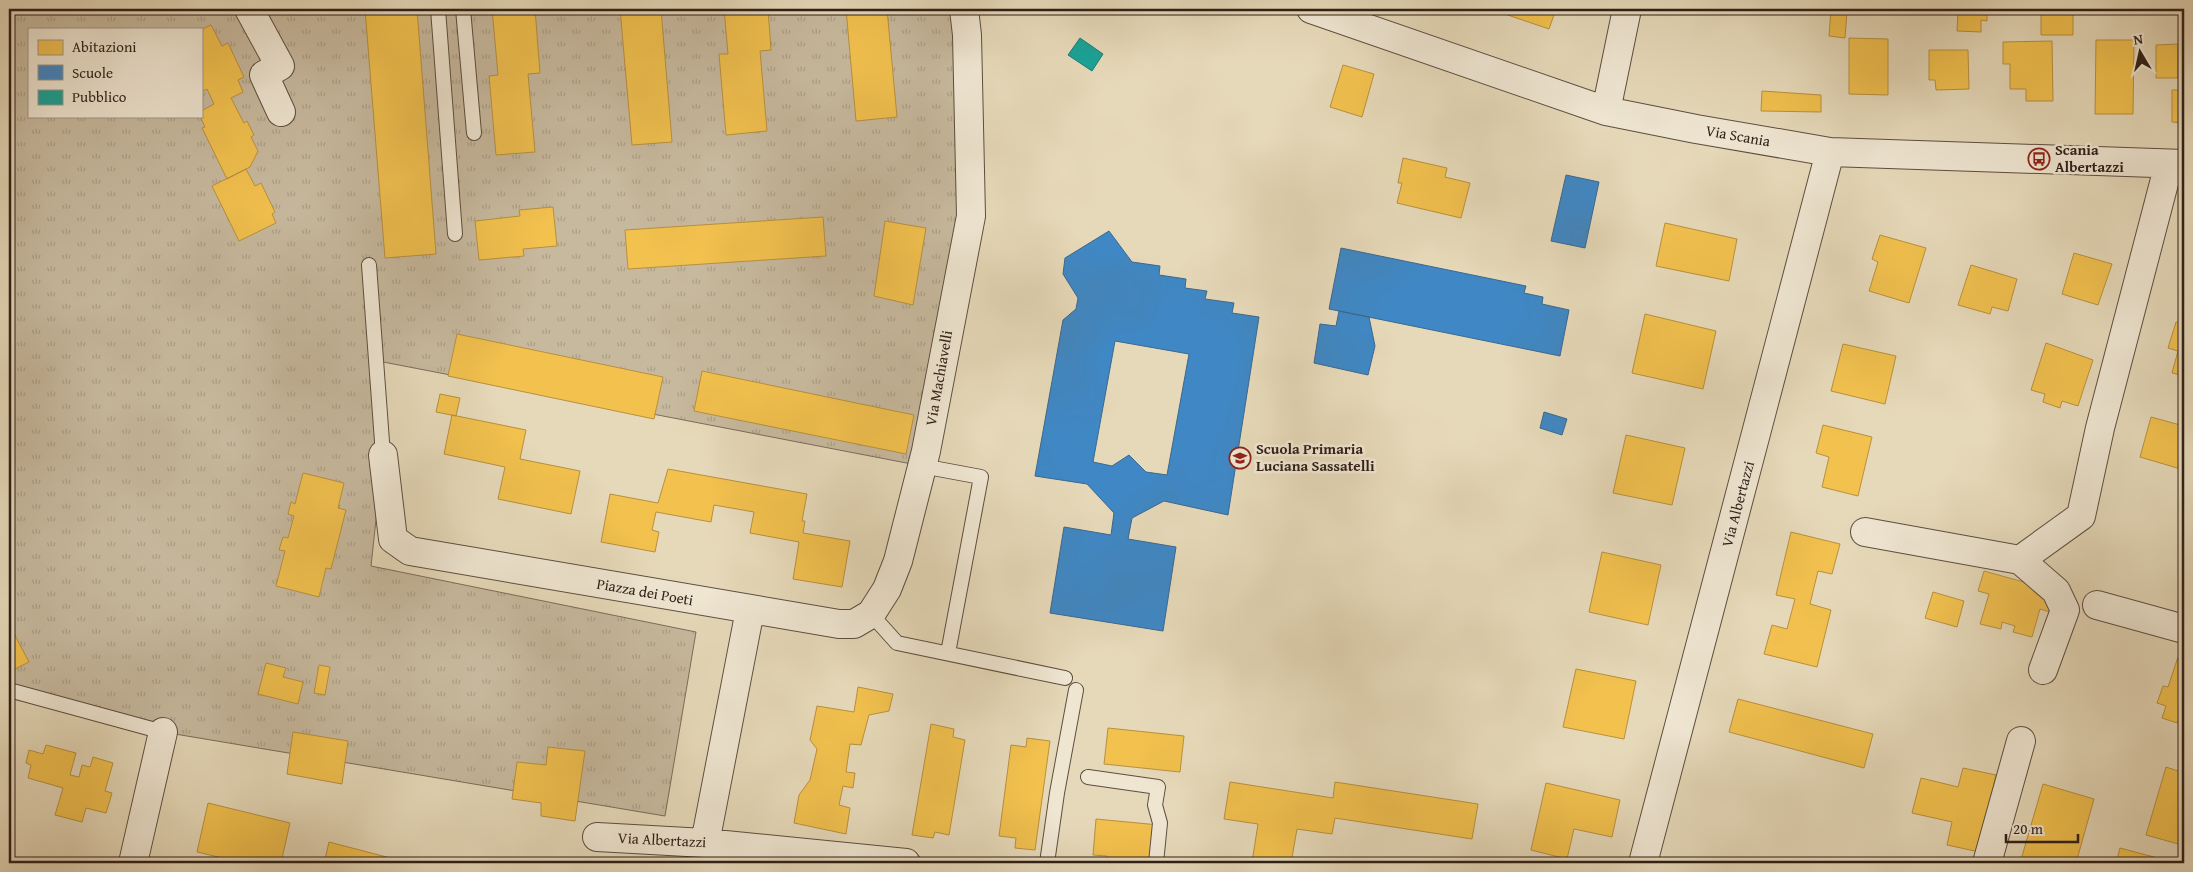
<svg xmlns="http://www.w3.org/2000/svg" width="2193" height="872" font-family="'Gentium Book Plus',serif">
<defs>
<pattern id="park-tufts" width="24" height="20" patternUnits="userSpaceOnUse" patternTransform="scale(1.25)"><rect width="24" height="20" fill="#c7b99e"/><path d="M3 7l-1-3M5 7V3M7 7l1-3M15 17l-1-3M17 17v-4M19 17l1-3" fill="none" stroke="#ab9f87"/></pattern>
</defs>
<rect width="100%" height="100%" fill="#e6d9b9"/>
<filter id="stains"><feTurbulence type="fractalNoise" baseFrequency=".004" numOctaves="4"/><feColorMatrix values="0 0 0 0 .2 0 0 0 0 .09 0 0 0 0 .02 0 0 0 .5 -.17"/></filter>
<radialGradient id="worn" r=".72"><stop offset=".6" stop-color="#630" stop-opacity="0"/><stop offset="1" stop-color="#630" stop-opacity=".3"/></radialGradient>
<path fill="url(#park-tufts)" stroke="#7b6c5b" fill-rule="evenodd" d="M9,9H960L971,216L922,466L378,361L383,455L371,566L696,632L665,816L163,732L9,698ZM29,29H201V116H29Z"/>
<path fill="#f2c14e" stroke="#b8903e" d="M365,9H417L436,254L385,258Z
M492,9H535L540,73L528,74L535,152L496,155L489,76L498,75Z
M620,9H661L672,142L632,145Z
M724,9H768L771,50L760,51L767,131L726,135L719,54H728Z
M846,9H887L897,117L856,121Z
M1490,9H1556L1549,29Z
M2062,9H2073V35H2041V12H2062Z
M1831,10L1847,11L1845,38L1829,36Z
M1958,11L1987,12V21L1981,20V32L1957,31Z
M211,25L222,46L228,43L244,77L238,80L243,92L231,98L244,123L247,121L254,135L251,137L258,151L250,167L227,179L202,128L205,127L200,116L201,111L214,104L207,89L201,92V30Z
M1849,38L1888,39V95L1849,94Z
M2096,40H2134L2133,114H2095Z
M2052,41L2053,101H2026V89H2010V64H2003V42Z
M2178,44V78H2156V45Z
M1929,50H1968L1969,89L1936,90L1935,80H1929Z
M1343,65L1374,74L1362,117L1330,107Z
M2172,90H2184V123L2172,122Z
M1762,91L1821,95V112L1761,111Z
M1403,158L1447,168L1445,177L1470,183L1461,218L1397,203L1402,183H1398Z
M246,169L255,186L261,183L275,212L272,214L276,223L239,241L212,186Z
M553,207L557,246L523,249L524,256L479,260L475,221L520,216L519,210Z
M823,217L826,256L628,269L625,230Z
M885,221L926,228L913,305L874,296Z
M1665,223L1737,239L1729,281L1656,266Z
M1880,235L1926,248L1909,303L1869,291L1878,262L1872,259Z
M2074,253L2112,264L2098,305L2062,294Z
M1971,265L2017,279L2008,311L1992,307L1990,314L1958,305Z
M1645,314L1716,331L1703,389L1632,373Z
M2176,322L2184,324V376L2172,373L2178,351L2168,348Z
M457,334L663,377L654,419L448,376Z
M2046,343L2093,360L2078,406L2062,401L2060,408L2043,402L2045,394L2031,390Z
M1843,344L1896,356L1885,404L1831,391Z
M702,371L914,415L906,454L694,411Z
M440,394L460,398L456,416L436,412Z
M452,415L526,430L520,459L580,471L571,514L498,499L505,467L444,454Z
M2151,417L2184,426V470L2140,457Z
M1823,425L1872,437L1858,496L1822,487L1829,457L1816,453Z
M1626,435L1685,448L1672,505L1613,493Z
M668,469L807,494L802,521H805L803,533L850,541L842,587L793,579L799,542L750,533L754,512L714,505L711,522L656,512L652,530L659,532L655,552L601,542L610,494L658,503Z
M303,473L344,483L338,508L346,510L331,569L326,568L319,597L276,586L285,551L279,550L283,537L288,538L294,516L288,514L291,502L295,504Z
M1791,532L1840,544L1832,574L1818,571L1810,604L1831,610L1817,667L1764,654L1772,625L1787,629L1795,599L1776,595Z
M1602,552L1661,565L1648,625L1589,612Z
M1984,571L2056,591L2050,612L2040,609L2032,637L2013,632L2015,626L2002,622L2001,629L1980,624L1989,594L1978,591Z
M9,579L15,591L9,594Z
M1933,592L1964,601L1957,627L1925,618Z
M9,624L29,662L9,672Z
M2178,657L2184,659V713L2181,712L2177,723L2162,718L2166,706L2157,703L2163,686L2168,687Z
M266,663L286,668L283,677L303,682L298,704L258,694Z
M319,665L330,667L325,695L314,693Z
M1576,669L1636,681L1624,739L1563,727Z
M858,687L893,694L889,711L869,715L861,745L850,744L846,772L855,773L853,788L843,786L839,805L850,808L846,834L794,823L799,795L810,780L817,749L810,740L817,706L854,712Z
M1738,699L1873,734L1864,768L1729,732Z
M931,724L954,729L953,737L965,740L949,835L935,832L933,838L912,835Z
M1108,728L1184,736L1180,772L1104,764Z
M293,732L348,741L342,784L287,774Z
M1027,738L1050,741L1035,850L1015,848L1016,838L999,836L1011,745L1026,747Z
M46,745L76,753L70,775L79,777L82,765L90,767L93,757L113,763L105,791L112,793L106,813L86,808L82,822L55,815L63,788L28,778L31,765L26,763L29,750L43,754Z
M548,747L585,751L575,821L541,816V803L512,799L517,762L546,765Z
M2166,767L2184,773V838L2182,845L2146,835Z
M1963,768L1996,775L1986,820L1984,853L1947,845L1952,822L1912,813L1921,778L1958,787Z
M1230,782L1333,798L1335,782L1478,804L1472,839L1335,818L1332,834L1297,829L1291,863L1252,862L1258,824L1224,819Z
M1546,783L1620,800L1612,837L1574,829L1567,859L1531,850Z
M2043,784L2094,799L2076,863H2020Z
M208,803L290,823L281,863H244L197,852Z
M1096,819L1159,825L1155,859L1139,858L1138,863H1132L1107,861V856L1093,855Z
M329,842L402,861L401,863H329V860L325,859Z
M2120,848L2154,857L2152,863H2116Z
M437,859L463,863H437Z"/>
<path fill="#3f88c5" stroke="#3a6891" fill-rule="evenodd" d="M1566,175L1599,182L1585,248L1551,241Z
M1109,231L1132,262L1160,266L1159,275L1186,279L1185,288L1207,291L1205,299L1234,303L1232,313L1259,317L1228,515L1164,501L1132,518L1128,539L1176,547L1163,631L1050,613L1064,527L1111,535L1114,513L1087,484L1035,476L1063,320L1076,309L1078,298L1063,274L1065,258ZM1115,341L1189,354L1167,475L1146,472L1129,455L1112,466L1093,462Z
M1341,248L1526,286L1524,293L1543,297L1542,304L1569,310L1560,356L1329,309Z
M1339,311L1369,317L1375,346L1368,375L1314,363L1320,324L1336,326Z
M1544,412L1567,419L1562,435L1540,428Z"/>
<path fill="#17a398" stroke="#1e7b72" d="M1080,38L1103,54L1092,71L1068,55Z"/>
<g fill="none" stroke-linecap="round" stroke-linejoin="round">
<g stroke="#5d4e40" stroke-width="16">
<path id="service" d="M438,9L455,234
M463,9L474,133
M369,265L383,455
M922,466L981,477L948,653
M871,614L897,643L1065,678
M9,690L163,732
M1088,777L1158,787L1155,805L1160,823L1156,863
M1047,863L1057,793L1076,690"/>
</g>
<g stroke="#5d4e40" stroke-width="30">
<path id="minor" d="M249,9L280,66L264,75L281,112
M1311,9L1606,111L1696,129L1830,152L2184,164
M1606,111L1627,9
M383,455L393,539L410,551L839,624H854L871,614L887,589L898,561L926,451L971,216L967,35L964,9
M1865,532L2020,560L2081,516L2100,428L2169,164
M2020,560L2056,591L2065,610L2043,670
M2097,605L2184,629
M597,837L705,843L906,863
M705,843L750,610
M133,863L163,732
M1643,863L1830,152
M1987,863L2021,741"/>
</g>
<use href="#service" stroke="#efe6d2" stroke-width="14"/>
<use href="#minor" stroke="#efe6d2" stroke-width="28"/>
</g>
<defs>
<g id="bus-ring" transform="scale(1.125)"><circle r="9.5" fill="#efe6d2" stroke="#8f2418" stroke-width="1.5"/><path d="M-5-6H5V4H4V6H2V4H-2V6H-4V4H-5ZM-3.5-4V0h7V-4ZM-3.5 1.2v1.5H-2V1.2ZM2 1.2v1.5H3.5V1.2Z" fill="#8f2418"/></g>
<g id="school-ring" transform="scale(1.125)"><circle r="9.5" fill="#efe6d2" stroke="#8f2418" stroke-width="1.5"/><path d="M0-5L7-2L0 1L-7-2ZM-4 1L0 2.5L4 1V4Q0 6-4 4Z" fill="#8f2418"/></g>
</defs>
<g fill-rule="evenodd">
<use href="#bus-ring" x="2039" y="159"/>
<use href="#school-ring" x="1240" y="458"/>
</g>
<g text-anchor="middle" stroke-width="5" stroke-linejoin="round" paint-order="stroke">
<g font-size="15" fill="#2f1f18" stroke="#efe6d2">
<text transform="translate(1738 136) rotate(10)" y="5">Via Scania</text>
<text transform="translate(939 378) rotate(-80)" y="5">Via Machiavelli</text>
<text transform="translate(1738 504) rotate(-75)" y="5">Via Albertazzi</text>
<text transform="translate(645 592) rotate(10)" y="5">Piazza dei Poeti</text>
<text transform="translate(662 840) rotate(3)" y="5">Via Albertazzi</text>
</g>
<g font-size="15" font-weight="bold" fill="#2f1f18" stroke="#efe6d2" text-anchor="start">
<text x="2055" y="155">Scania<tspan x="2055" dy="17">Albertazzi</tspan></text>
<text x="1256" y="454">Scuola Primaria<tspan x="1256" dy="17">Luciana Sassatelli</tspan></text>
</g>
</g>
<rect width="2193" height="872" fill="none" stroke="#e6d9b9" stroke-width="30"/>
<rect x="10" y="10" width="2173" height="852" fill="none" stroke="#2f1f18" stroke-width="2.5"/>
<rect x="15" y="15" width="2163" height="842" fill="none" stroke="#2f1f18"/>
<rect x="28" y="28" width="175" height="90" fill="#efe6d2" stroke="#a29688"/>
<rect x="38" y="40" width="25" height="15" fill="#f2c14e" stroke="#a29688"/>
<text x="72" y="52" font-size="15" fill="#2f1f18">Abitazioni</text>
<rect x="38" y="65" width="25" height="15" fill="#3f88c5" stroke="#a29688"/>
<text x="72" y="78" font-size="15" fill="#2f1f18">Scuole</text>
<rect x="38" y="90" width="25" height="15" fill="#17a398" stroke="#a29688"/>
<text x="72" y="102" font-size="15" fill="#2f1f18">Pubblico</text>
<g transform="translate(2140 52) rotate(351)" stroke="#efe6d2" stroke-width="4" paint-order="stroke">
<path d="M0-4L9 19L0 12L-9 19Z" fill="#2f1f18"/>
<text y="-8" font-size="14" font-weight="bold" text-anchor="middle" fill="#2f1f18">N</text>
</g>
<path d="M2006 834v8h72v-8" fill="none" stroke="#2f1f18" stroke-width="2.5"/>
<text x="2013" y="834" font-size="15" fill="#2f1f18" stroke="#efe6d2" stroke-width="4" paint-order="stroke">20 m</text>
<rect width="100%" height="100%" filter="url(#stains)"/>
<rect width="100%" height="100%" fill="url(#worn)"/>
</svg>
